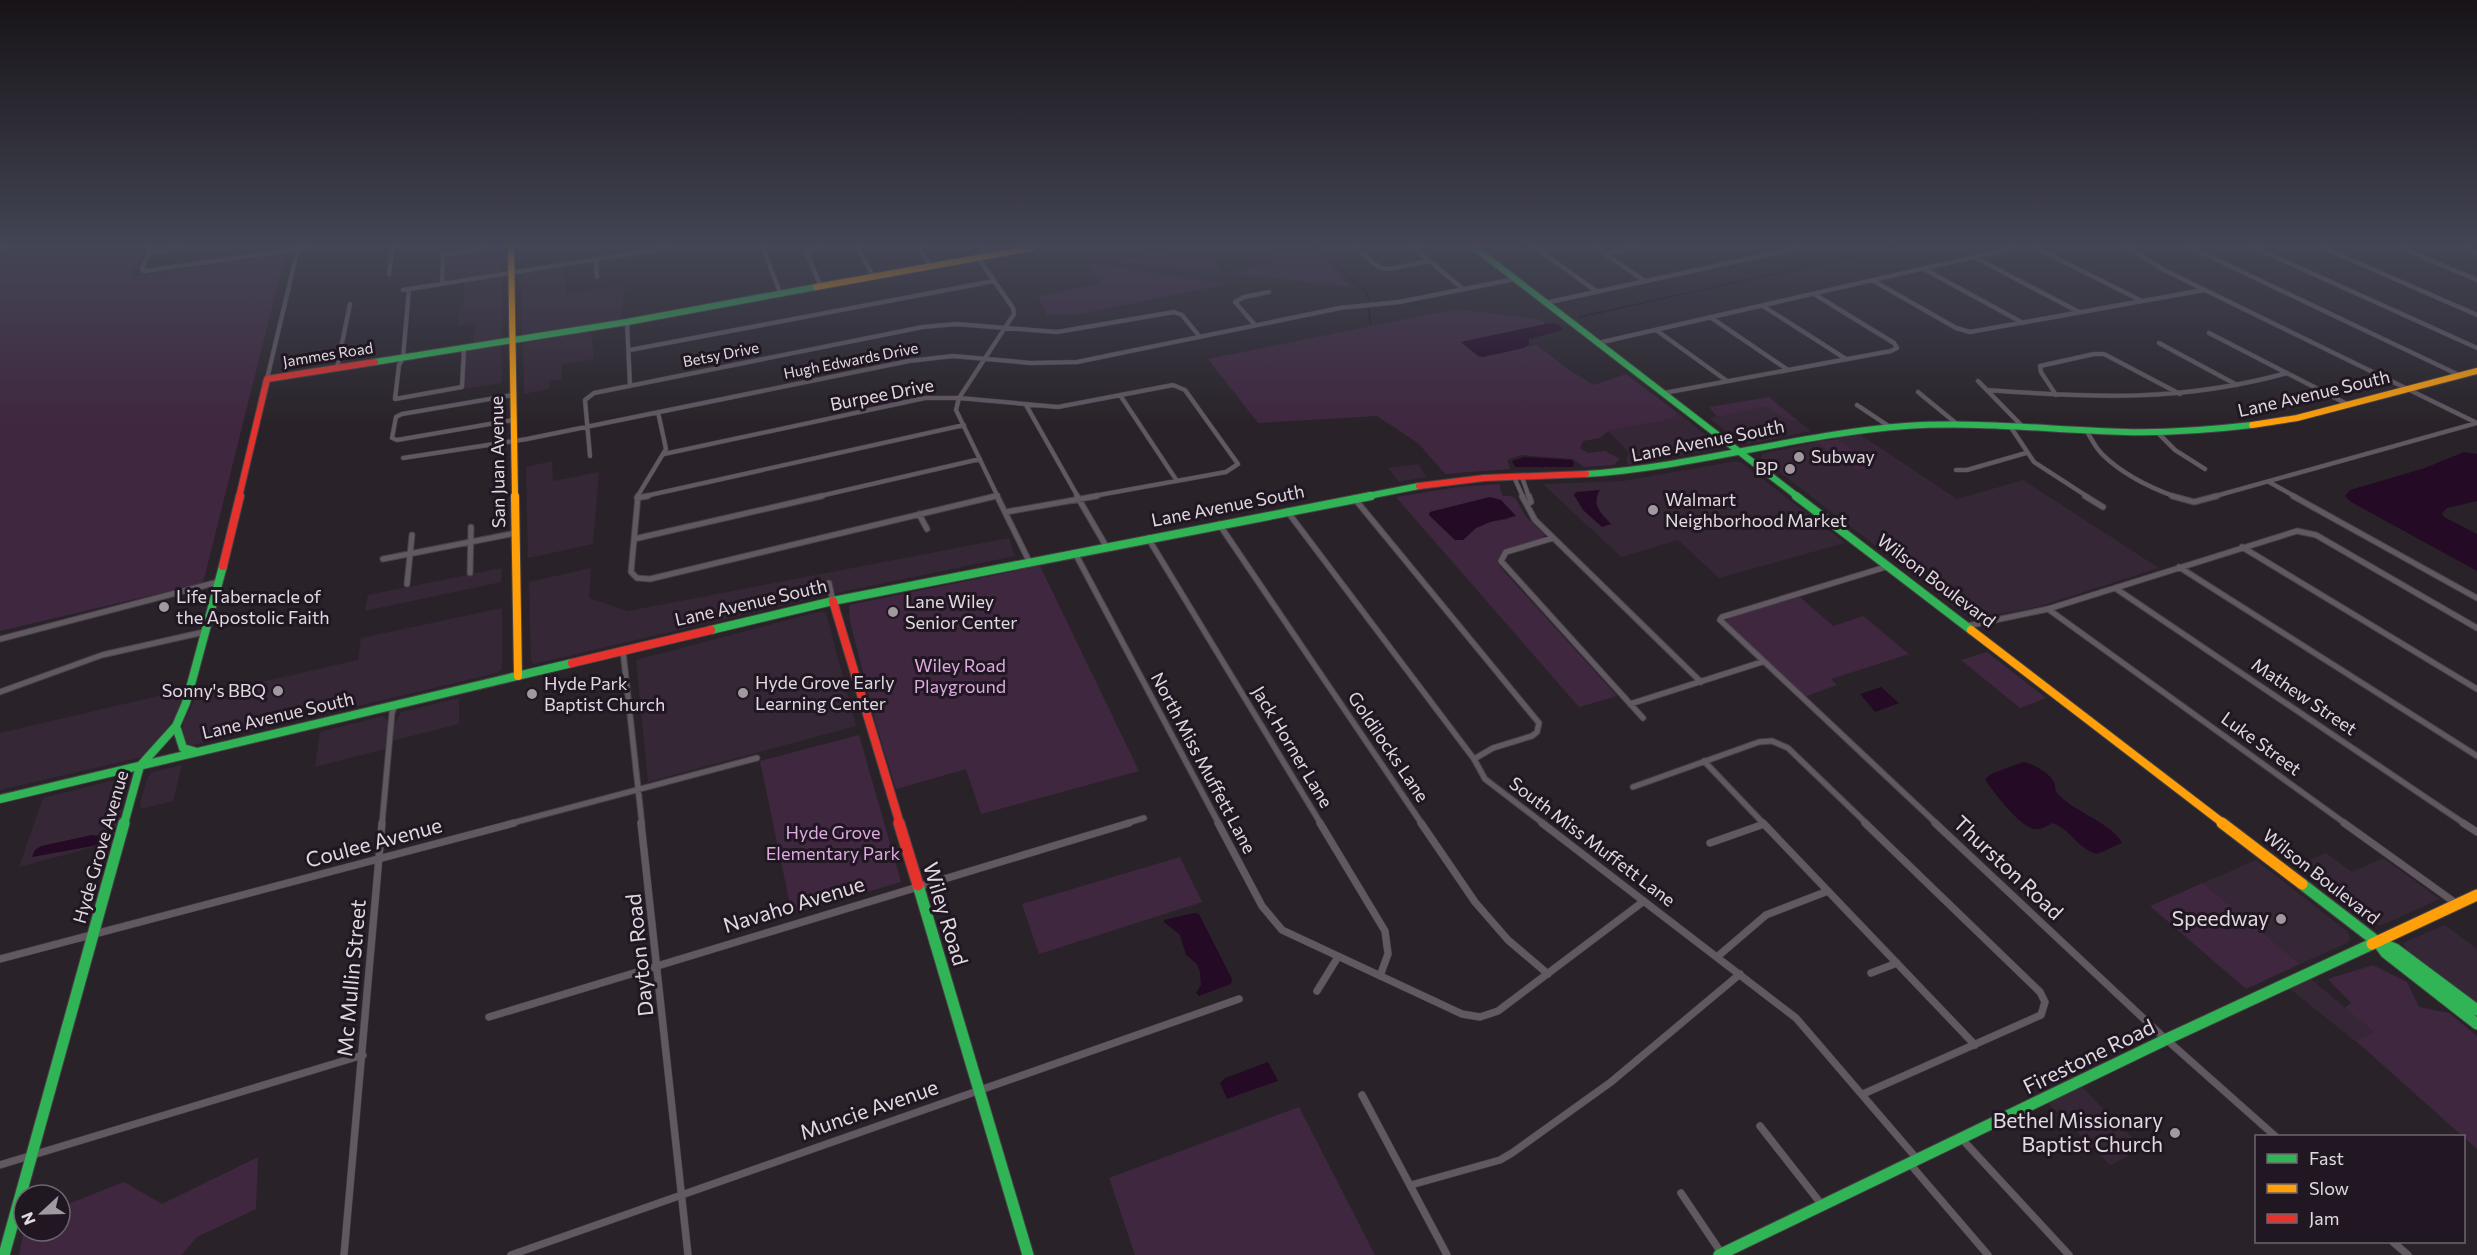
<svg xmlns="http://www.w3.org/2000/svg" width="2477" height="1255" font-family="Commissioner,sans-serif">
<rect width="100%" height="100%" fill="#292329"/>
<path fill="#352736" d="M491,248H502V273L443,283L446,255Z
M565,266L566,294L625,285L621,321L522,334L521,274Z
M502,276V339L473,345L475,323L457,326L459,310L463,309L464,282Z
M591,331L594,359L562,364V379L549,381V389L524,394L523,343Z
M496,345L501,346L502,383L464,389L465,350Z
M1765,407L1790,420H1797L1811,431L1749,444L1738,441L1709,418Z
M1678,413L1717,444L1718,449L1628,465L1626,459L1629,453L1608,431L1672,419Z
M1861,435L1957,499L2023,480L2159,568L2037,607L1971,619L1761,458L1762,454L1816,442L1857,471L1873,466L1837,438Z
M552,461L553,481L599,472L593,544L528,558L526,467Z
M1737,461L1742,463L1845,543L1719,578L1678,540L1621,557L1543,484L1623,481Z
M1418,464L1427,477L1399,482L1388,468Z
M1009,538L1015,556L822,596L538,663L533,664L531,661L529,582L591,568L589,598L628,611Z
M502,568L501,582L365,611L368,595Z
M502,608V669L497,673L188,746L182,736L183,724L196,697L358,660L361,638Z
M822,611L826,613L856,726L648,782L636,660Z
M184,690L181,705L175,719L142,757L0,790V733Z
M459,698V724L392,741L394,726L401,712Z
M383,716L388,721L385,749L315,767L320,732Z
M182,765L173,801L141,809L140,803L147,779L152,772Z
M127,777L129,781L113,842L19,867L43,798Z
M2326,853L2352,872L2383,858L2440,899L2382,925H2376L2296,866Z
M2256,860L2347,931L2351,938L2347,943L2300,964L2203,883Z
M2445,925L2477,949V1003L2405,948L2403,943Z
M2310,978L2374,1032L2356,1042L2289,988Z
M2081,1086L2143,1149L2110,1165L2047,1102Z"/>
<path fill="#3f2740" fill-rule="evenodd" d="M20,248H144L131,275L135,277L285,255L203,583L0,631V256Z
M1262,248H1310L1317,251L1351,287L1117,261L1161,253L1169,262L1207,255L1224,274L1276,262Z
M1085,263L1227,284L1076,315H1047L1038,296L1102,283Z
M1455,309L1538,319L1544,322V325L1461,342C1484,368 1508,347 1537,345L1569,370L1594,385L1626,374L1678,413L1672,419L1608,431L1600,438L1583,441L1580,448L1588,453L1605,451L1620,459L1614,465L1584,467L1573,459L1521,455L1507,460L1510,469L1445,474L1418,443L1377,416L1258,423L1208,359Z
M1769,397L1797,420L1790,421L1765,407L1717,417L1709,407Z
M1838,439L1873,466L1857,471L1816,442Z
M1499,484L1503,496H1511L1516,499L1526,517L1545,535L1541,539L1502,552L1497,562L1501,568L1617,696L1579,707L1396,497L1458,487ZM1490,497L1509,519L1490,522L1476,528L1463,540H1455L1429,515L1430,512Z
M1040,566L1139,771L981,814L966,769L896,789L876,724L850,621L849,605Z
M1800,597L1833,626L1863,616L1909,654L1831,679L1837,685L1804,697L1728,627L1726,621L1730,617Z
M1987,652L2046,698L2020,708L1961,660Z
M859,735L901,882L792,914L760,761Z
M1180,857L1202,902L1039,954L1022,904Z
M2203,883L2300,964L2246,989L2150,906Z
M2373,965L2407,982L2419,1007L2449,1013L2477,1036V1149L2356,1041L2374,1032L2345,1008L2351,1003L2328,979Z
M1299,1107L1375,1255H1135L1109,1178Z
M258,1157L256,1209L197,1237L181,1255H19L24,1230L60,1231V1207L124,1182L162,1204Z"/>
<path fill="#240a25" d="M1550,323L1558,324L1563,330L1529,339V345L1524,348L1483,357L1478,356L1461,342Z
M2464,452L2477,454V501L2447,508L2442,513L2444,517L2477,534V571L2351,502L2345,496L2350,490L2425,468Z
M1524,457L1572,460L1574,463L1573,467H1515L1512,461Z
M1600,490C1591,505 1601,513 1611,524L1602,527L1583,510L1574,495L1576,492Z
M1490,497L1501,500L1516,516L1490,522L1476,528L1463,540H1455L1429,515L1430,512Z
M1881,687L1899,703L1875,712L1860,694Z
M2023,762C2032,763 2050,773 2054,782C2056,787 2054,791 2059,795C2076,813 2112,823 2122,843L2097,854C2079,850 2070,829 2053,823C2048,825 2041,830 2035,829C2022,829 1992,791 1985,779L1991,774Z
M92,835L100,836L99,843L93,846L32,857L35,850L41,846Z
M1194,913L1199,914L1232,979L1231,984L1199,996L1196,993L1201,985L1200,972L1197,964L1186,955L1180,935L1164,922V920Z
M1268,1062L1278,1081L1227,1099L1220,1083L1225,1078Z"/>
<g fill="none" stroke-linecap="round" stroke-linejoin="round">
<path stroke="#240a25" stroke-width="1.5" d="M1318,248L1365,291L1369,299
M1369,310L1370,323
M1579,317L1893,248"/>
<g stroke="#454145" stroke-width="5">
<path id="street-far2" d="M151,248L142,269L144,271L308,248
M763,248L781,295
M858,248L874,278
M919,248L931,267
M980,248L986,257
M1355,248L1380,268L1390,269L1429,261
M1414,248L1463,289
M1536,248L1596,291
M1596,248L1645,281
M2036,248L2142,301
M2128,248L2164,270L2477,423
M2192,248L2459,375
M2256,248L2477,348
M2324,248L2477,315
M2401,248L2477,280
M2467,248L2477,253
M818,249L806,251L821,287
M0,251L6,248
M149,253L179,248
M1605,254L1634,248
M1974,257L2079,312
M978,258L1013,308L1014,314L959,398L956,410L998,497
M596,260L597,277
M1924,269L2023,323
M389,274L392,248
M1872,280L1956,328L1970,332L2204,290
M442,284L443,255L486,248
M409,289L403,358L399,365L395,399L462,387L464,348
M403,290L667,248
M1545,303L1798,248
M1763,306L1846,359
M1710,317L1788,370
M627,322L630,385
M1255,325L1235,302L1244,297L1269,292
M1656,330L1727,381
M2209,333L2349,405
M1598,343L2013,248
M2159,343L2237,385
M630,350L994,281
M337,368L350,304
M267,379L298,248
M1978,381L2022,426
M1987,390C2094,398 2182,402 2287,373
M1918,392L1957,424
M1664,393L1891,351L1897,348L1894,343L1814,294
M513,395L402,414L396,417L392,438L397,440L513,420
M1120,395L1177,481
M2056,395L2041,372L2040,366L2094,354H2104L2180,394
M1026,405L1078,497
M1857,405L1890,427
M2010,426L2034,462L2088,497
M2086,430C2091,438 2095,447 2102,454C2121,473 2151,488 2176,497
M2158,433L2175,450L2205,469
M664,454L925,398H959L1058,407L1173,385L1185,390L1238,464L1226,472L1088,497
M590,456L585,400L594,393L923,327L956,324L1057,332L1174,312L1182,315L1200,337
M403,458L527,439L909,361L953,356L1031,363L1077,362L1340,308L1399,302L1515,279
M1956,470H1967L2026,453
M1514,477L1523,497
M1522,477L1529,497
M2269,482L2296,497
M637,497L666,449L658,412
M641,497L964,425
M816,497L980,459
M990,497L998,495
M2212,497L2477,423"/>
</g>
<g stroke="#454145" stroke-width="7">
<path id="street-far1" d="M638,496L631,572L637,578L650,579L996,496
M997,496L1029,561
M1077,496L1106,546
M1522,496L1535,520L1701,682
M2085,496L2103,507
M2172,496L2194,502L2217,496
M2293,496L2477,598
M637,498L648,496
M1354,498L1539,723L1537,732L1532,736L1493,748L1474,759
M1528,504L1531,502L1529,496
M1287,511L1474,759L1485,779L1544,824
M1006,512L1097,496
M919,514L927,529
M1219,524L1422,824
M1148,538L1321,824
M1553,538L1506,552L1501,561L1643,718
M634,539L822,496
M2242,547L2477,689
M1075,553L1219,824
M383,559L516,533
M1889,566L1722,617L1720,620L1937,824
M2179,567L2477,756
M470,573L471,527
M829,583L833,601
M407,584L412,535
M2115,588L2465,824
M2048,609L2346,824
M1967,626L2048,609L2297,531L2316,535L2477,628
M0,639L218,582
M623,651L642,824
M0,692L102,655L204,632
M1630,704L1762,662
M1704,761L1764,824
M1633,787L1759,742L1772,741L1788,748L1867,824
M382,824L392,713L395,705
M508,824L757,758
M1124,824L1144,818"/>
</g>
<g stroke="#454145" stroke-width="8">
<path id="street" d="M641,823L688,1255
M1218,823L1262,906L1282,930L1462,1014L1480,1017L1498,1011L1644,901
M1320,823L1385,931L1388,954L1380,976
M1421,823L1475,902L1508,940L1548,974
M1542,823L1796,1018L1918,1160
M1763,823L1975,1045
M1935,823L2159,1033L2275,1136
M2344,823L2457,904
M2463,823L2477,832
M1710,843L1764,824
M1717,957L1766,915L1828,891
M0,959L514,823
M1871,973L1897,963
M1317,991L1338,957
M489,1017L1129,823
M1863,1094L2041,1015L2045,1002L2040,992L1865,823
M1362,1095L1447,1255
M1760,1126L1822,1205
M1961,1138L2069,1255
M1910,1164L1988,1255
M0,1165L363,1055
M1411,1185L1500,1160L1512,1153L1611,1082L1740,974
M1681,1193L1722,1254
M2393,1242L2408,1255
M344,1255L382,823
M511,1255L1239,999"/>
</g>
<g stroke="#454145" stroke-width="8">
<path id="fast-far2" d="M1475,248L1798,497
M375,362L627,322L816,287
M1586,474C1694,467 1798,434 1906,426C1979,421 2052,430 2125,432C2168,433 2209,430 2252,425
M1363,497L1419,486"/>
</g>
<g stroke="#454145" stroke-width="10">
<path id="fast-far1" d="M1796,496L1971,630
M711,630L833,601L1371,496
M176,726L183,748L197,752
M0,799L572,663
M124,824L140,766L176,726L186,703L223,566"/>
</g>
<g stroke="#454145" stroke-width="13">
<path id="fast" d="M2302,884L2376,941L2395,949L2477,1010
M918,885L1028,1255
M2377,941L2386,953L2477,1024
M4,1255L124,823
M1719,1255L2167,1039L2372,944"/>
</g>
<g stroke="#454145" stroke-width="8">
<path id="slow-far2" d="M511,248L515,497
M816,287L1032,248
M2252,425L2297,418L2477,371"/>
</g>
<g stroke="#454145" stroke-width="10">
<path id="slow-far1" d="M515,496L518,676
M1971,630L2224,824"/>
</g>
<g stroke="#454145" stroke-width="13">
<path id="slow" d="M2222,823L2302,884
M2372,944L2477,895"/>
</g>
<g stroke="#454145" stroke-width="8">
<path id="jam-far2" d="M1419,486L1484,478L1586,474
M239,497L267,379L375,362"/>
</g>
<g stroke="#454145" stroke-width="10">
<path id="jam-far1" d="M223,566L240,496
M833,601L900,824
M572,663L711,630"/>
</g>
<g stroke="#454145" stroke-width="13">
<path id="jam" d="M899,823L918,885"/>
</g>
<use href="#street-far2" stroke="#615862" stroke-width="4"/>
<use href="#street-far1" stroke="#615862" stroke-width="5"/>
<use href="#street" stroke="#615862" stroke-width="7"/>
<use href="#fast-far2" stroke="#30b455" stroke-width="6"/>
<use href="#fast-far1" stroke="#30b455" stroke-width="8"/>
<use href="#fast" stroke="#30b455" stroke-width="11"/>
<use href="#slow-far2" stroke="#ff9f0a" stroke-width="6"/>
<use href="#slow-far1" stroke="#ff9f0a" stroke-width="8"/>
<use href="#slow" stroke="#ff9f0a" stroke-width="11"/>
<use href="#jam-far2" stroke="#e5322d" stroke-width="6"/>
<use href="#jam-far1" stroke="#e5322d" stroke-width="8"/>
<use href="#jam" stroke="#e5322d" stroke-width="11"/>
</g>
<linearGradient id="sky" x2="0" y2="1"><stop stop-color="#171317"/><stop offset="0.58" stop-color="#434554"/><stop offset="1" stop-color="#434554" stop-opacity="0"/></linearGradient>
<rect width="2477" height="424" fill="url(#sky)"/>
<g fill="#a099a0" stroke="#211722" stroke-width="2">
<circle cx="1799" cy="457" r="6"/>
<circle cx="1790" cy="469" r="6"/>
<circle cx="1653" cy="510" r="6"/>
<circle cx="164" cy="607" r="6"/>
<circle cx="893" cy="612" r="6"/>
<circle cx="278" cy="691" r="6"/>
<circle cx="743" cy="693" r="6"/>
<circle cx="532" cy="694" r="6"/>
<circle cx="2281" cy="919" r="6"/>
<circle cx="2175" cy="1133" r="6"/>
</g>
<g text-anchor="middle" stroke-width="6" stroke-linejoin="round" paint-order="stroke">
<g font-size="15" fill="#e0d9e0" stroke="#211722">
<text transform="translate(328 355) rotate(-9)" y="5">Jammes Road</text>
<text transform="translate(721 355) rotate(-11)" y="5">Betsy Drive</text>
<text transform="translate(851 361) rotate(-11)" y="5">Hugh Edwards Drive</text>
</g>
<g font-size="18" fill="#e0d9e0" stroke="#211722">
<text transform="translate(2314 394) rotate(-13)" y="6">Lane Avenue South</text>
<text transform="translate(882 395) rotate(-11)" y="6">Burpee Drive</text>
<text transform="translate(1708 441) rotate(-11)" y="6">Lane Avenue South</text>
<text transform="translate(498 462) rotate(-91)" y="6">San Juan Avenue</text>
<text transform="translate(1228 506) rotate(-11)" y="6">Lane Avenue South</text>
<text transform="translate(1936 581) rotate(37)" y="6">Wilson Boulevard</text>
<text transform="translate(751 603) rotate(-13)" y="6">Lane Avenue South</text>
<text transform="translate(2304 697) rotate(34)" y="6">Mathew Street</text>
<text transform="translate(278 716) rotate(-13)" y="6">Lane Avenue South</text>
<text transform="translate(2261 744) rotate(36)" y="6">Luke Street</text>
<text transform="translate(1292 747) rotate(59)" y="6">Jack Horner Lane</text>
<text transform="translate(1388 747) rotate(56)" y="6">Goldilocks Lane</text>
<text transform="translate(1203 763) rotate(62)" y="6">North Miss Muffett Lane</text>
<text transform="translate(1592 842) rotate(37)" y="6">South Miss Muffett Lane</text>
<text transform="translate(101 847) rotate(-74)" y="6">Hyde Grove Avenue</text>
<text transform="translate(2321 877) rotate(38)" y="6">Wilson Boulevard</text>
</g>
<g font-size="18" fill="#e0d9e0" stroke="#211722" text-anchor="start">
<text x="1811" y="463">Subway</text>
<text x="1778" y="475" text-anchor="end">BP</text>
<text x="1665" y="506">Walmart<tspan x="1665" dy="21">Neighborhood Market</tspan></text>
<text x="176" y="603">Life Tabernacle of<tspan x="176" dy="21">the Apostolic Faith</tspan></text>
<text x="905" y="608">Lane Wiley<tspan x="905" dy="21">Senior Center</tspan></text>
<text x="755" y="689">Hyde Grove Early<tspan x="755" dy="21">Learning Center</tspan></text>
<text x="544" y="690">Hyde Park<tspan x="544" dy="21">Baptist Church</tspan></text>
<text x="266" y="697" text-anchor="end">Sonny's BBQ</text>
</g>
<g font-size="18" fill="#dfaae2" stroke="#211722">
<text x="960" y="672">Wiley Road<tspan x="960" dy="21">Playground</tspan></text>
<text x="833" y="839">Hyde Grove<tspan x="833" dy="21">Elementary Park</tspan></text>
</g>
<g font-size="21" fill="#e0d9e0" stroke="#211722">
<text transform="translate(374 843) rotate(-15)" y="7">Coulee Avenue</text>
<text transform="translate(2008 868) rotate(43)" y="7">Thurston Road</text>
<text transform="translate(794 905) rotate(-17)" y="7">Navaho Avenue</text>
<text transform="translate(945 914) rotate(73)" y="7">Wiley Road</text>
<text transform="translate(640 955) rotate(-96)" y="7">Dayton Road</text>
<text transform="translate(352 978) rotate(-85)" y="7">Mc Mullin Street</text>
<text transform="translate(2089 1057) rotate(-26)" y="7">Firestone Road</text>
<text transform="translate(869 1110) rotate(-19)" y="7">Muncie Avenue</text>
</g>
<g font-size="21" fill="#e0d9e0" stroke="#211722" text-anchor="end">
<text x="2269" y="926">Speedway</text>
<text x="2163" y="1128">Bethel Missionary<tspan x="2163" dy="24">Baptist Church</tspan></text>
</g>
</g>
<rect x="2255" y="1135" width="210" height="108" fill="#211722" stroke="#6d656e" stroke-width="1.5"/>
<rect x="2267" y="1154" width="30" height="9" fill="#30b455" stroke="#6d656e" stroke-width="1.5"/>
<text x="2309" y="1165" font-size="18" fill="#e0d9e0">Fast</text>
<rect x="2267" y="1184" width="30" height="9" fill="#ff9f0a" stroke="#6d656e" stroke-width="1.5"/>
<text x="2309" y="1195" font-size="18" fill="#e0d9e0">Slow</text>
<rect x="2267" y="1214" width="30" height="9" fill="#e5322d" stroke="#6d656e" stroke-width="1.5"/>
<text x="2309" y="1225" font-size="18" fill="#e0d9e0">Jam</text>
<g transform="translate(42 1213) rotate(248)"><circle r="28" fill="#211722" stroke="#6d656e" stroke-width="1.5"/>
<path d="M0-4.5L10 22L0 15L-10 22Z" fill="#a099a0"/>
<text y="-9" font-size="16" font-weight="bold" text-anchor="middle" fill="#e0d9e0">N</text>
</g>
</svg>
